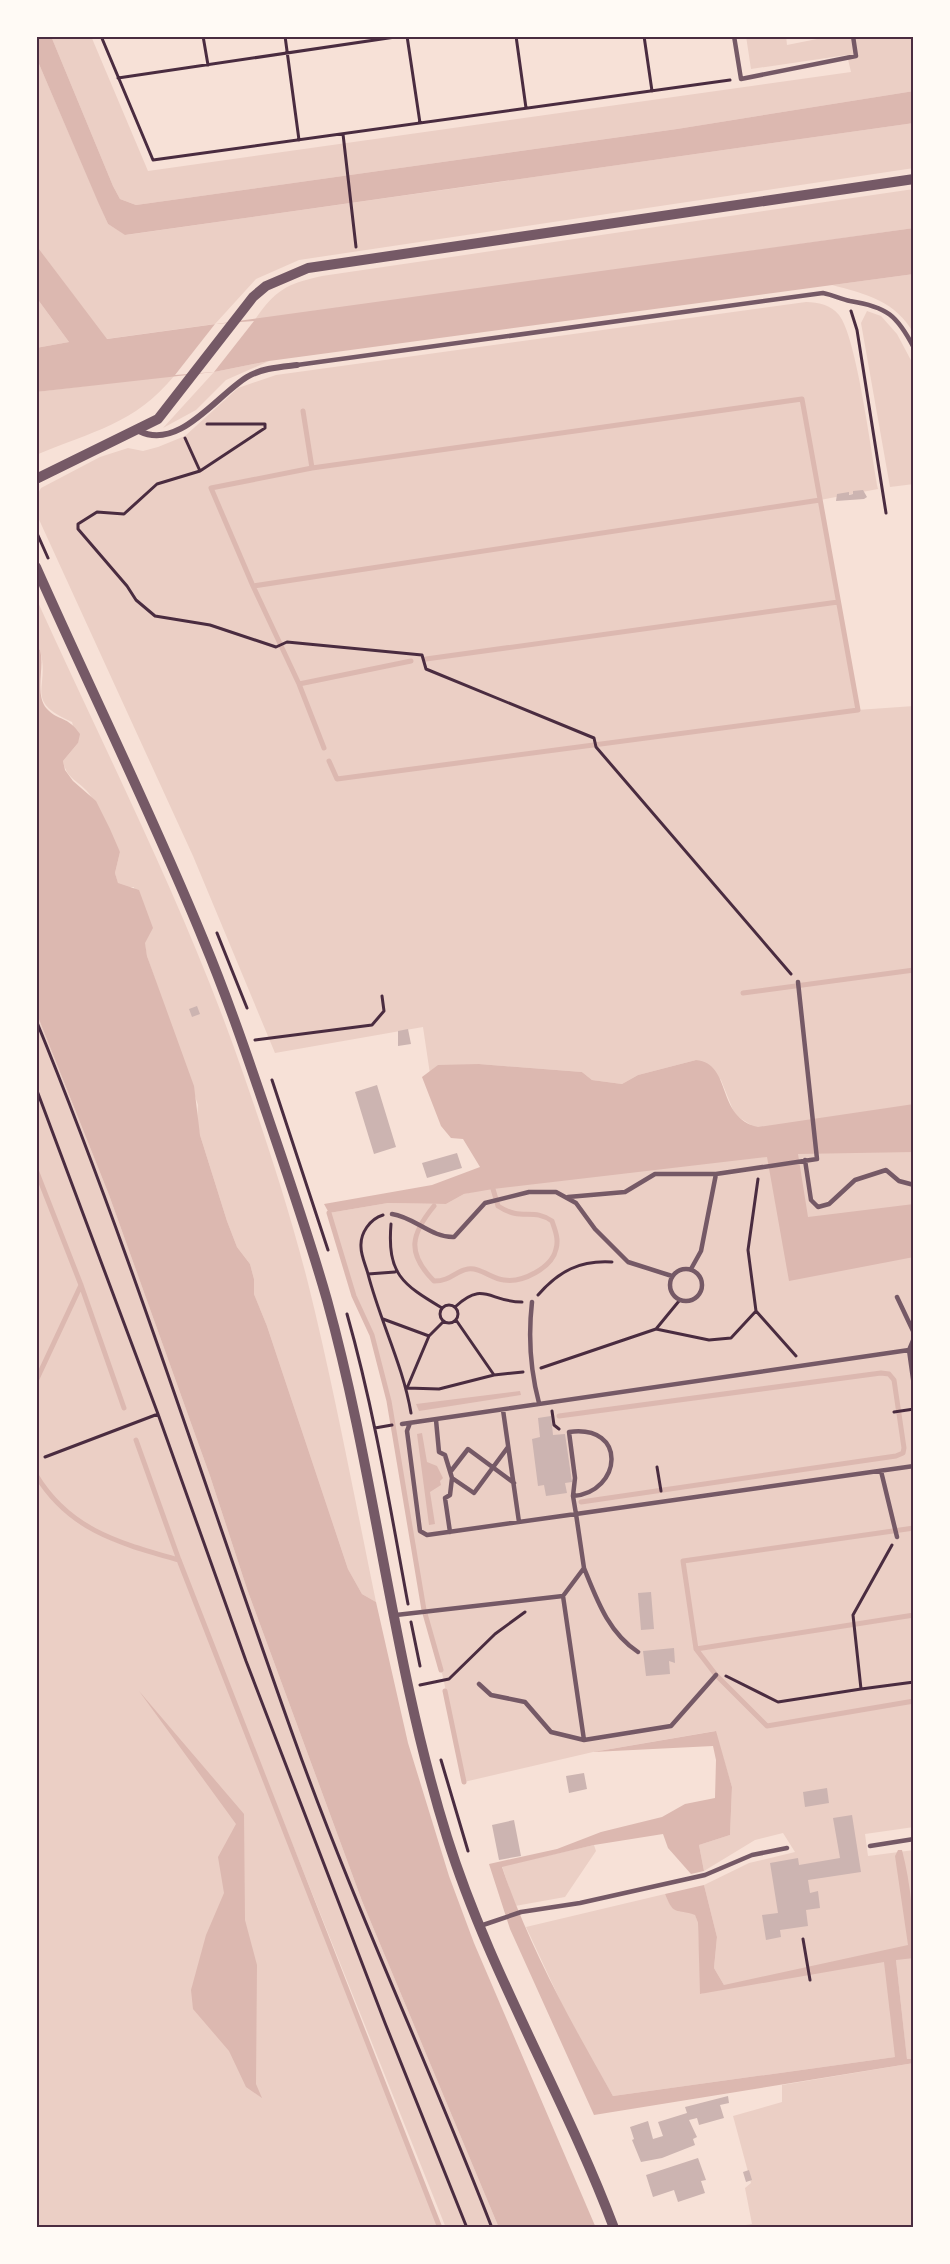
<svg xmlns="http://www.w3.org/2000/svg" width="950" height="2264" font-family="'Roboto Condensed',sans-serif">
<rect width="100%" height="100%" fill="#f7e1d7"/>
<path fill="#ebcfc5" d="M51,36H91L148,171L851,72L847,55L751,69L746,36H786L787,45L817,39L816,36H914V91L677,129L136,205L120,199L113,186Z
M36,57L108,224L126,235L914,123V168L299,260L256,279L215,324L106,339L36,245Z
M914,189V228L254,321C275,290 286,284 322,276Z
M914,274V334C896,301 866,294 832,285Z
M36,297L69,342L36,348Z
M806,302C818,302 831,305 839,315C857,338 871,453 878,489L820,500L857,710L914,706V1827L865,1834L868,1856L914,1850V2059L907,2060L896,1960L895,2057L613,2096L572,2026L526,1927L665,1894C674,1916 676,1908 695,1914L698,1923L701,1994L724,1985L714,1968L717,1937L704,1885L749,1863L795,1852L783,1833L755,1840L704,1871L699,1845L730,1835L732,1787L715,1731L593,1752L464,1782L443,1677L424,1610L389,1401L372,1335L354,1296L329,1213L388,1203L446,1204L464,1194L751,1125L735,1115L721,1080L696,1060L638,1075L622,1084L592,1080L582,1072L479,1064L430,1074L423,1027L275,1053L193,856L36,513V497L41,488L100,457L128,448L143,451L158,447L185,436L238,388L276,375Z
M867,311L881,316L897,334L914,366V484L890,487L861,323Z
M269,361L226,380L196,410L163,428L214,372Z
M175,375C134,425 92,431 36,455V392Z
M36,598C107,755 187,910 243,1073C267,1142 290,1212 308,1283C334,1388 354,1495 376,1602L362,1594L348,1569L267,1326L254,1294V1279L250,1264L237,1247L227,1221L200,1135L197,1122L198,1105L147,956L134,887H126L118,884L115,873L120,852C110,835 99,804 86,790C76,780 66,777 63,761L78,743L72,722C22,700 51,689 40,650L36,647Z
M36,1012L109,1195L210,1476L247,1589L362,1901L499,2228H446L208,1633L440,2228H36Z
M594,1845L596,1851L565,1897L515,1906L502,1866Z
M914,2063V2228H726L752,2224L745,2188L751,2183L733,2116L782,2102V2085Z"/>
<path fill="#dcb8b0" d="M36,36H51L113,186L120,199L136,205L677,129L914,91V123L125,235L108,224L98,202L36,57Z
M914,228V274L269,361L214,372L36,392V348L69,342L36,297V245L107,339Z
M36,647L40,650C45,667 34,695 47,709C58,721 68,716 80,734L78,743L63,761L65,770L73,781L96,801L110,829L120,852L115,873L118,883L139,890L153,928L145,943L147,956L194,1086L200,1135L227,1221L237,1247L250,1264L254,1279V1294L267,1326L348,1569L362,1594L376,1602L408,1743L449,1876L474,1943L596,2228H499L362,1901L247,1589L210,1476L109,1195L36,1012Z
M696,1060C733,1064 715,1117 758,1127L914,1104V1152L798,1154L808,1217L914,1204V1257L789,1281L767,1157L493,1189L464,1194L446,1204L388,1203L329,1213L324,1204L432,1185L480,1167L463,1139L451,1138L441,1126L422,1077L438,1065L479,1064L582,1072L592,1080L622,1084L638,1075Z
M520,1391L521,1395L419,1411L416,1404Z
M422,1433L427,1462L437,1466L443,1478L440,1481L441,1485L430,1492L435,1524L429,1525L417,1434Z
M139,1691L244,1814L245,1920L257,1965L256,2084L262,2098L246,2087L229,2051L193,2009L191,1990L206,1935L224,1893L218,1857L236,1824Z
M716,1731L732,1787L730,1835L699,1845L704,1871L691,1874L668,1848L663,1834L594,1845L502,1867C529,1947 571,2022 613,2096L895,2057L884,1962L700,1994L698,1923L695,1915C676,1908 674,1917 665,1894L704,1885L717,1937L714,1968L724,1985L908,1945L895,1856L898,1850H902C911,1884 914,1922 914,1958L896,1960L907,2059H914V2063L594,2115L510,1929L489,1864L557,1849L601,1832L662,1817L685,1804L715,1798L716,1760L713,1746L593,1752Z"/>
<path fill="#f7e1d7" d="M254,321L214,372L175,375L215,324Z"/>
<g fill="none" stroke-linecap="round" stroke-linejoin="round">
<path stroke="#dcb8b0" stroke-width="5" d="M303,411L312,468
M253,586L211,488L312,468L802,399L858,710L337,779L329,761
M426,659L838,602
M299,684L411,661
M324,748L299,684L253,586L820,500
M743,993L914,970
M36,1170L81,1285L124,1408
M434,1206C411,1234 406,1253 434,1281C451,1281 455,1271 468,1269C480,1267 492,1279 504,1280C522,1283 552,1268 556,1249C559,1239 555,1230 552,1221C532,1207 522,1222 498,1206L493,1189
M329,1213L354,1296L372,1335L389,1401L424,1610L441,1670
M36,1381L81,1285
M559,1416L881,1373L889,1374L894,1380L904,1448L903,1453L896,1456L581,1502
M136,1440L179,1560L440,2228
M36,1475C70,1531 120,1543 179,1560
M914,1528L683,1561L696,1649L716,1675L767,1726L914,1701
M696,1649L914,1615
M445,1691L464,1782"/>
</g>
<path fill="#ccb4b1" d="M863,490L867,497L864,499L836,501L837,494L849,492V495L853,494V491Z
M197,1006L200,1014L192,1017L189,1009Z
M408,1029L411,1044L398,1046V1031Z
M377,1085L396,1147L374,1154L355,1092Z
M457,1153L462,1168L427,1178L422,1163Z
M551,1416L553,1435L565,1434L572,1482L565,1483L567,1493L546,1496L544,1485L538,1486L532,1439L540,1437L538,1418Z
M651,1592L654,1629L641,1630L638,1593Z
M674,1648L675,1663L669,1661L670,1674L646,1676L643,1651Z
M584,1773L587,1789L569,1793L566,1776Z
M827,1788L829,1803L805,1807L803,1792Z
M852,1815L861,1872L808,1880L810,1893L818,1891L820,1908L806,1910L808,1926L780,1930L781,1937L766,1940L762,1915L778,1913L770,1863L798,1858L799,1865L840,1858L833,1818Z
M514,1820L521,1856L499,1860L492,1825Z
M728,2096L729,2103L720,2105L724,2118L699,2125L697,2118L689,2120L697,2137L693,2139L695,2145L662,2158L641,2162L632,2140L634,2139L630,2127L648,2121L653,2139L663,2136L658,2122L687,2113L685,2107Z
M698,2158L706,2180L701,2181L705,2193L678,2202L674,2190L653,2197L646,2175Z
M749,2170L752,2180L746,2182L743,2172Z"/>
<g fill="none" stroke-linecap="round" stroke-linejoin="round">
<path stroke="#4a2c40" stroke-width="3" d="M101,36L153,160L730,80
M203,36L208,65
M285,36L299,140
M407,36L420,123
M516,36L526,108
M644,36L652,91
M118,78L402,36
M343,134L356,247
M851,311L857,330L886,513
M207,424H265V428L200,471L157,484L124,514L97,512L78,524V529L127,586L136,600L155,616L210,625L276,647L287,642L422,655L426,669L594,738L596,747L791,974
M185,438L200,471
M36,531L48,558
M217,933L247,1008
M36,1020C133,1257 209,1501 295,1741C354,1906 429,2065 492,2228
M255,1040L372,1025L384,1011L382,996
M272,1080L328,1250
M36,1088L158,1414L246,1661L385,2023L467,2228
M383,1215C370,1219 360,1233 361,1247C361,1256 366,1266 368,1274C380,1321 403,1365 411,1413
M391,1224C387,1274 402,1284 442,1308
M368,1274L395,1272
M538,1295C559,1271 580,1260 612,1262
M440 1314a9 9 0 1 1 18 0a9 9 0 1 1-18 0Z
M455,1307C484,1280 489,1302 522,1302
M756,1311L796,1356
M347,1314C374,1409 390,1507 408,1604
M383,1319L429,1336L444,1321
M456,1320L494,1375
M656,1329L709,1340L731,1338L756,1311L748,1250L758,1179
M429,1336L407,1388L439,1389L494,1375L523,1372
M541,1368L656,1329L679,1301
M552,1411L554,1425L559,1429
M894,1412L914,1409
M375,1428L392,1425
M45,1457L158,1414
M657,1467L661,1491
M411,1622L420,1666
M726,1676L778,1702L861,1689L853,1615L892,1545
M420,1685L449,1679L495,1634L525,1612
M861,1689L914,1682
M441,1760L468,1851
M803,1939L810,1980"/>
<path stroke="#755966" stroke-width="4.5" d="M734,36L741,79L856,56L853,36
M297,365L823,293C833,295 841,299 850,301C887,307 897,315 914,348
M805,1160L811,1200L818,1207L829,1204L855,1180L886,1170L899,1181L914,1185
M568,1197L625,1192L655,1174H716L817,1159L798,982
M392,1214C414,1217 432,1238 454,1237L485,1203L529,1192H556L576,1203L595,1229L628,1262L672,1276
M670 1285a16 16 0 1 1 32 0a16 16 0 1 1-32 0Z
M691,1269L701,1251L716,1174
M897,1297L914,1333
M532,1302C528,1337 530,1369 539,1403
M914,1338L909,1350L914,1386
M503,1410L519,1522
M436,1420L439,1452L445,1455L452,1478L450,1495L445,1498L450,1532
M410,1423L407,1431L420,1531L427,1535L576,1514L573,1496L575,1478L569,1432C628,1424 622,1492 573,1496
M402,1424L909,1350
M451,1471L468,1449L514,1483
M881,1471L897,1537
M452,1478L474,1493L508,1447
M584,1568C597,1600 608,1632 638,1652
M396,1615L563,1596
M716,1675L671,1726L584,1740L563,1596L584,1568L576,1514L914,1466
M479,1684L491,1695L525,1702L551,1732L584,1740
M870,1846L914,1839
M480,1926L521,1912L580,1903L705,1875L752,1855L787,1848"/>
<path stroke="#755966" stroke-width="6" d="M139,431C179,451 216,396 247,377C262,368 280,367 297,365"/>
<path stroke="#755966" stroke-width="10" d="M36,479L158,419L253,297L266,286L308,268L914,179
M36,567C91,691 152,814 203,939C228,999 249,1061 270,1123C290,1182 310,1240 327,1300C376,1477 392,1661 447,1837C489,1972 564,2095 614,2228"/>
</g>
<rect width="950" height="2264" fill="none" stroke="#fffaf5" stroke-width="75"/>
<rect x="38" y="38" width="874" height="2188" fill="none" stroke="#4a2c40" stroke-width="2"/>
</svg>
